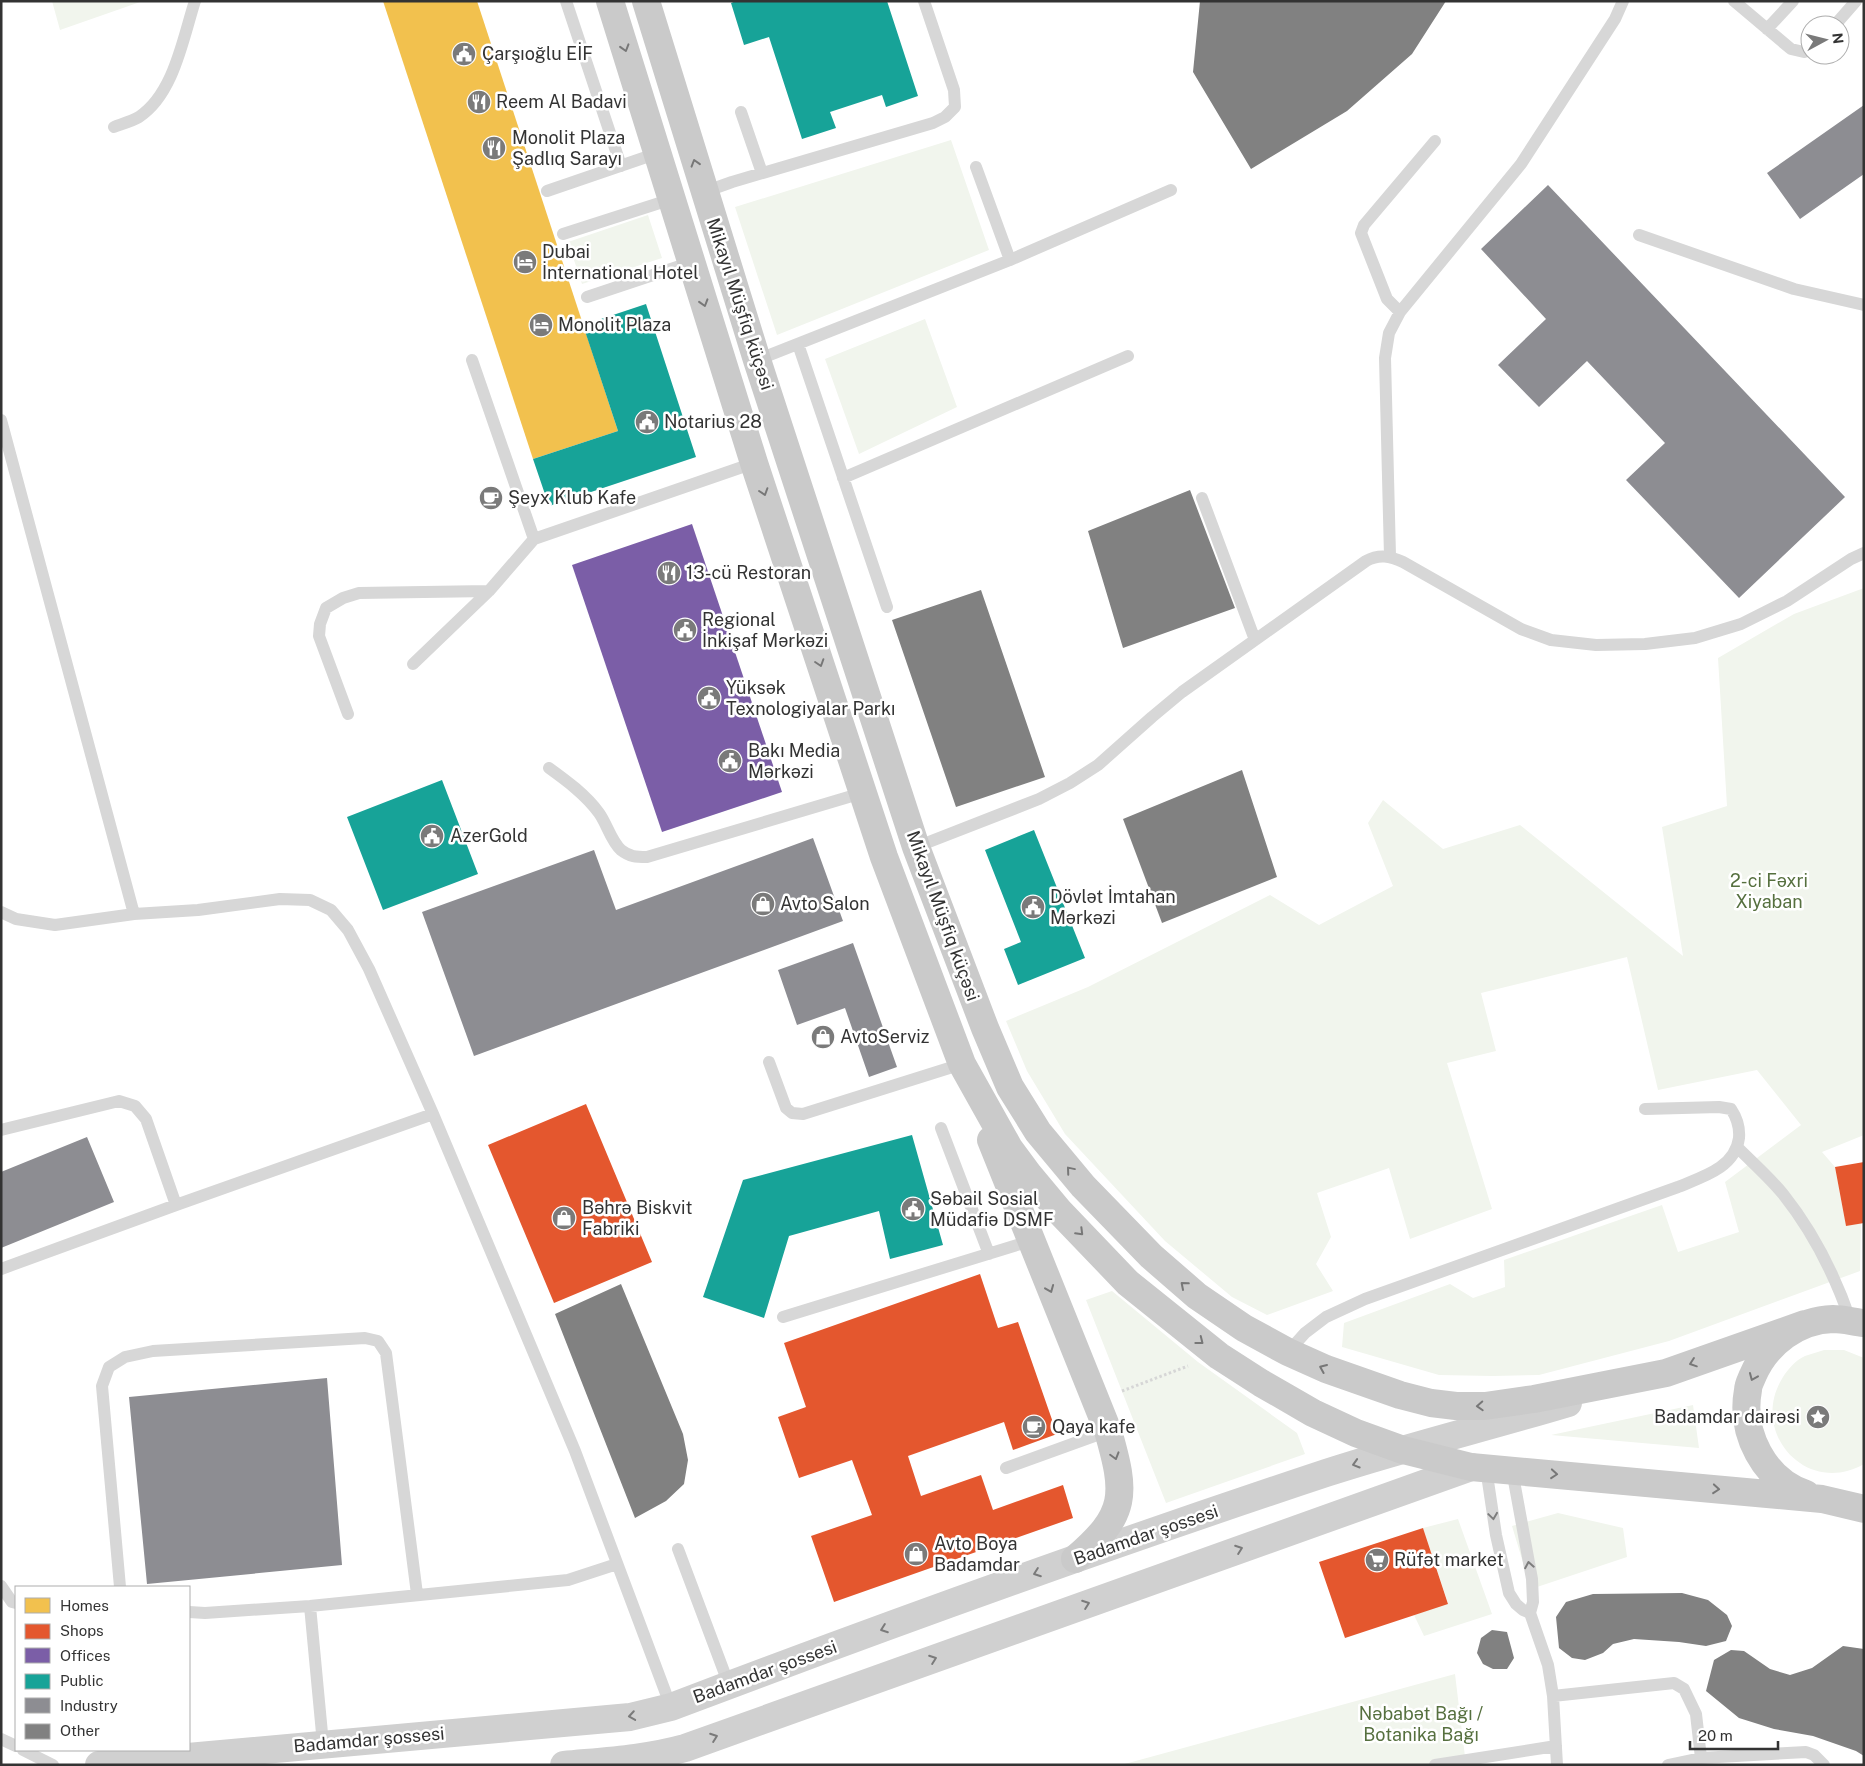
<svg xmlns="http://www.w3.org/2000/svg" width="1865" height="1766" font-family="'Public Sans',sans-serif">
<rect width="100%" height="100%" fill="#fff"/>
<path fill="#f1f5ed" d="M52,1H143L60,30Z
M951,140L989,250L777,335L735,207Z
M648,215L662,258L582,284L568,242Z
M925,319L957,407L859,454L825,359Z
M1864,588V1135L1822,1152L1835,1167L1846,1226L1861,1223L1860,1271L1669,1341L1539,1375L1493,1376L1439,1375L1342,1347L1344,1323L1450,1284L1473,1298L1505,1287L1504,1260L1662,1205L1678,1252L1739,1232L1725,1182L1801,1125L1757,1070L1658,1090L1627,957L1481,993L1496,1051L1447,1063L1492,1209L1410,1239L1389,1168L1317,1193L1331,1237L1316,1264L1333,1291L1267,1315L1232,1297L1165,1241L1065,1134L1027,1071L1006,1021L1088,987L1270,895L1319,925L1393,886L1368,823L1383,800L1443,849L1520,825L1683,956L1662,827L1727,806L1718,658L1794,614Z
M1112,1291L1198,1362L1297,1433L1305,1454L1166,1503L1086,1300Z
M1824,1350H1844L1864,1358V1464C1807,1497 1748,1432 1783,1377C1788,1369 1796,1360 1805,1356C1811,1354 1818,1352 1824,1350Z
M1693,1405L1699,1448L1551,1435Z
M1558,1513L1623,1528L1627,1557L1531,1589L1512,1526Z
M1458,1519L1492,1614L1424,1636L1414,1615L1448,1603L1423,1528Z
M1455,1674L1466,1765H1121Z"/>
<path fill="#f2c14e" d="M383,1H477L618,431L533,459Z"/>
<path fill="#e4572e" d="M586,1104L652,1262L554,1303L488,1145Z
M1864,1162V1223L1846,1226L1835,1167Z
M980,1274L998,1328L1018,1322L1057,1434L1013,1450L1004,1422L908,1456L921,1496L981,1475L993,1510L1063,1485L1073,1518L834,1602L811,1536L872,1515L852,1460L799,1478L778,1417L806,1407L784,1343Z
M1423,1528L1448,1604L1345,1638L1319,1562Z"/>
<path fill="#7b5ea7" d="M692,524L782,792L662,832L572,565Z"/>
<path fill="#17a398" d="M736,1H887L918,96L886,107L882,95L830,112L836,128L802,139L769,37L744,45L731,3Z
M646,304L696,457L549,506L533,459L618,431L583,325Z
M442,780L478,874L383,910L347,817Z
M1034,830L1085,958L1018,985L1004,949L1021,942L985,850Z
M912,1135L943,1245L890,1259L879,1211L789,1236L764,1318L703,1297L743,1180Z"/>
<path fill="#8d8d92" d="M1864,105V174L1800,219L1767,173Z
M1548,185L1845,497L1739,598L1626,480L1665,443L1587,361L1539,407L1498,365L1546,319L1481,249Z
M813,838L843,921L474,1056L422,912L594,850L616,910Z
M853,943L897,1067L869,1077L845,1008L797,1025L778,970Z
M87,1137L114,1202L1,1248V1172Z
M327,1378L342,1565L147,1584L129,1397Z"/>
<path fill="#818181" d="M1200,1H1446L1412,54L1347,111L1251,169L1193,72Z
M1190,490L1235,608L1123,648L1088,531Z
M981,590L1045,777L956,807L892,620Z
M1242,770L1277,877L1162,923L1123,819Z
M621,1284L683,1434L688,1460L684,1484L666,1501L635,1518L555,1314Z
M1682,1593L1708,1600L1727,1615L1732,1626L1726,1641L1706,1646L1679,1642L1634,1639L1613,1644L1603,1653L1585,1660L1572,1658L1559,1648L1556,1617L1566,1602L1593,1594Z
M1492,1630L1507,1632L1514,1658L1507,1669H1493L1483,1664L1477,1653L1481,1638Z
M1843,1646L1864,1649V1756L1856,1751L1813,1736L1774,1729L1739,1718L1706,1691L1714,1660L1731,1650L1744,1651L1770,1669L1790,1675L1812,1668Z"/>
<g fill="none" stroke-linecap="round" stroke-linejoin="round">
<path stroke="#d6d6d6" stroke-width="3" stroke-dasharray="2.5 2.5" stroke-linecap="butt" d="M1122,1391L1188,1366"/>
<path stroke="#d7d7d7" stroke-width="12" d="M566,1L621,166
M1734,1L1791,49L1804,52L1810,50
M1835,25L1856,1
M1767,29L1793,1
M741,112L762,173
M114,127C122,124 132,121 139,117C174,94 183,38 195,1
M976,167L1010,260
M547,191L658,153
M704,192L732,182L933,123L945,117L955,107L954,90L924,1
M563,234L672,199
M1639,235L1794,289L1864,305
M587,297L692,262
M1400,312L1387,299L1361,233L1364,225L1435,141
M798,344L887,607
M472,360L534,539
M757,360L1010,260L1171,190
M1,420L134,914L198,910L280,899L310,900L331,910L348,930L369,969L433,1114L575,1451L671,1707
M843,478L1128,356
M1202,498L1255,640
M1390,556L1385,358L1389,333L1400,312L1521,164L1615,19L1623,1
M413,664L489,591L534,539L754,463
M348,714L319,636L320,624L326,608L343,598L359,593L489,591
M549,768C567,781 586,795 599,813C607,824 611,841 621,850C630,857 636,857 647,857L862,793
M916,847L1039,799L1070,783L1098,765L1152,717L1182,692L1366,561C1379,554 1390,556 1403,562L1521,629L1551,640L1596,645L1645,644L1695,638L1741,624L1787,601L1851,559L1864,553
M1,912L16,919L55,925L134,914
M769,1062L786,1108L792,1113L803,1114L962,1064
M941,1128L989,1254
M1,1130L119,1101L135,1106L146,1119L176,1205
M1738,1148C1753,1163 1770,1178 1783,1194C1814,1233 1835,1275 1851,1322
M1,1269L176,1205L433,1114
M783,1317L1030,1241
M1288,1352L1305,1333L1326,1317L1365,1299L1678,1187C1702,1177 1735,1168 1739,1138C1740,1126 1737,1118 1731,1109L1719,1107L1645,1109
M1006,1468L1108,1431
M1486,1468L1496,1535L1509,1593L1516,1604L1523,1610L1530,1613
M1512,1470L1532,1579L1533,1602L1530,1613L1548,1665L1553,1696L1557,1765
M678,1549L729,1685
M1,1586L12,1602L16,1603
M120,1587L102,1386L109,1367L125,1357L153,1351L365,1338L378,1341L386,1353L417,1594
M310,1606L323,1744
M189,1612L205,1613L310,1606L568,1580L617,1564
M1553,1696L1674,1683L1684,1689L1696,1714L1701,1758
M1,1739L16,1746
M23,1750L53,1765
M1435,1765L1556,1746
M1668,1765L1701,1758L1806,1752L1814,1755L1824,1765"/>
<path stroke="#d0d0d0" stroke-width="28" d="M99,1765L630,1717L671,1707C887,1625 1106,1546 1326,1473C1406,1447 1488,1427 1568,1403
M564,1765C605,1761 645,1759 685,1748L1471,1467"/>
<path stroke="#cacaca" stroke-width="28" d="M610,1L754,463L884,857L962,1064L1009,1148L1029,1175L1059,1211L1128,1283L1219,1356L1261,1383L1313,1413L1356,1433L1403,1450L1471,1467L1822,1499L1864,1509
M646,1L757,360L916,847L985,1028L1010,1087L1038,1132L1083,1186L1151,1256L1197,1296L1244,1328L1288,1352L1326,1369L1400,1395L1431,1403L1456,1406H1485L1534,1399L1666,1373L1805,1324
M991,1140L1108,1431C1126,1494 1128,1514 1075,1559
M1806,1494C1764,1480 1740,1433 1748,1390C1748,1385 1751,1380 1753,1375C1767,1343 1798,1320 1833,1319C1843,1319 1854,1322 1864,1323"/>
</g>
<defs><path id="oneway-chevron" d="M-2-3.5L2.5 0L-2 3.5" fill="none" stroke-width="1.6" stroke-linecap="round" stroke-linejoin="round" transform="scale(1.25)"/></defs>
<g stroke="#777">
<use href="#oneway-chevron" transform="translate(625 48) rotate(73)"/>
<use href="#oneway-chevron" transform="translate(695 163) rotate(-107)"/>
<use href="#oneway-chevron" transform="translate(704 303) rotate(73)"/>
<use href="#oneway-chevron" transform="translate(764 492) rotate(72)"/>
<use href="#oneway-chevron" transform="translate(820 663) rotate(72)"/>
<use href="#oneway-chevron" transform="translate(1070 1170) rotate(-130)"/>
<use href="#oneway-chevron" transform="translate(1080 1232) rotate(45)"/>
<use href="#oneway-chevron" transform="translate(1184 1285) rotate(-139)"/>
<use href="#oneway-chevron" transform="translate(1050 1289) rotate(68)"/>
<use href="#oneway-chevron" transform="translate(1200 1341) rotate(38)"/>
<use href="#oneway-chevron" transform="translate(1693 1363) rotate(161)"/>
<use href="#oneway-chevron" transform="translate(1323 1368) rotate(-157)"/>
<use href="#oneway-chevron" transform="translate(1753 1377) rotate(113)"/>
<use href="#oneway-chevron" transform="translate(1480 1406) rotate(177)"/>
<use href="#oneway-chevron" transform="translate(1115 1456) rotate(74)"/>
<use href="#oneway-chevron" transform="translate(1554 1474) rotate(5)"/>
<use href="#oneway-chevron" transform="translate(1716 1489) rotate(5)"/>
</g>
<g stroke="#7a7a7a">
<use href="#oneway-chevron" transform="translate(1356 1464) rotate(163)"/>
<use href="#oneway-chevron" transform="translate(1239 1549) rotate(-20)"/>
<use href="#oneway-chevron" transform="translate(1037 1573) rotate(160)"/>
<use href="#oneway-chevron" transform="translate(1086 1604) rotate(-20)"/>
<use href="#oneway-chevron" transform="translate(884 1629) rotate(160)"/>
<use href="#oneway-chevron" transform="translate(933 1659) rotate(-20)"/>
<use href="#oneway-chevron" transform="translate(632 1716) rotate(171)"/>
<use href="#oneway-chevron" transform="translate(714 1737) rotate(-20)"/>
</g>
<g stroke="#7d7d7d">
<use href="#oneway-chevron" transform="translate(1493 1516) rotate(82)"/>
<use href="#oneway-chevron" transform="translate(1529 1565) rotate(-100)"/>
</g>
<defs>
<g id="civic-disc" transform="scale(1.25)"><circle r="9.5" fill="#7a7a7a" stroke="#fff"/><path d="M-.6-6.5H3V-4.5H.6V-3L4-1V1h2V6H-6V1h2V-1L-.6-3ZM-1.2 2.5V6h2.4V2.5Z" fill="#fff"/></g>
<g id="restaurant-disc" transform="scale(1.25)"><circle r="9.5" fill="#7a7a7a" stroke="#fff"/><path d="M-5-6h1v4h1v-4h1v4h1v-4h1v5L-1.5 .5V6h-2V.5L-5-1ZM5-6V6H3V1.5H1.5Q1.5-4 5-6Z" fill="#fff"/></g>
<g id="hotel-disc" transform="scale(1.25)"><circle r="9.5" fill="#7a7a7a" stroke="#fff"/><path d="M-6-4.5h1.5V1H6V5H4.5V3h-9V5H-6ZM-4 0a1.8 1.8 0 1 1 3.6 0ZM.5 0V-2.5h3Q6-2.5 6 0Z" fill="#fff"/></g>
<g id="cafe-disc" transform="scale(1.25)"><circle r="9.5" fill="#7a7a7a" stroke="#fff"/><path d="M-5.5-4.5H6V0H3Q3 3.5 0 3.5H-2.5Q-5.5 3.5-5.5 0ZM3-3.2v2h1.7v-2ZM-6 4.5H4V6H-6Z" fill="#fff"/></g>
<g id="shop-disc" transform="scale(1.25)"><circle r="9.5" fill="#7a7a7a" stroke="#fff"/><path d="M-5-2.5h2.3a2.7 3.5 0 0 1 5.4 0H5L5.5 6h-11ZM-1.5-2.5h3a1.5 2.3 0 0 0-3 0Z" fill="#fff"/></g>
<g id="sight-disc" transform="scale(1.25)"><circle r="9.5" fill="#7a7a7a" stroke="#fff"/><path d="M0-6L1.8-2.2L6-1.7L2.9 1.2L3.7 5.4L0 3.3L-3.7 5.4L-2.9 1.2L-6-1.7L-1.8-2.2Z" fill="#fff"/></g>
<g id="supermarket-disc" transform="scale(1.25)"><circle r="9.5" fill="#7a7a7a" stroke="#fff"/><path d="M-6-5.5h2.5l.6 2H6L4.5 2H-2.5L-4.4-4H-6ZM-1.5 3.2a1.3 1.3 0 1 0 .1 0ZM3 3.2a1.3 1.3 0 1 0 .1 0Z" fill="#fff"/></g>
</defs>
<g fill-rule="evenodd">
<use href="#civic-disc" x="464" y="54"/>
<use href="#restaurant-disc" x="479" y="102"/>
<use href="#restaurant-disc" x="494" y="148"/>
<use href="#hotel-disc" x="525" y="262"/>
<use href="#hotel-disc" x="541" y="325"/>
<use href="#civic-disc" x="647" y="422"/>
<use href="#cafe-disc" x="491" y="498"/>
<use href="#restaurant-disc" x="669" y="573"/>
<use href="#civic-disc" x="685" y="630"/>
<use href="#civic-disc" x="709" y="698"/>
<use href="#civic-disc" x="730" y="761"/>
<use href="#civic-disc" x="432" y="836"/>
<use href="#shop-disc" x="763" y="904"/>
<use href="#civic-disc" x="1033" y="907"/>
<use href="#shop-disc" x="823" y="1037"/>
<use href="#civic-disc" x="913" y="1209"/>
<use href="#shop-disc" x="564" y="1218"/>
<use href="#sight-disc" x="1818" y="1417"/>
<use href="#cafe-disc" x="1034" y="1427"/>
<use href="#shop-disc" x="916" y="1554"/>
<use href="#supermarket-disc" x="1377" y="1560"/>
</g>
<g text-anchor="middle" stroke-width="5" stroke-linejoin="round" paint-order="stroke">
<g font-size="18" fill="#333" stroke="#fff" text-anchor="start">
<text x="482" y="60">Çarşıoğlu EİF</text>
<text x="496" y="108">Reem Al Badavi</text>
<text x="512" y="144">Monolit Plaza<tspan x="512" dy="21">Şadlıq Sarayı</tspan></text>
<text x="542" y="258">Dubai<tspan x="542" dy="21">İnternational Hotel</tspan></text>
<text x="558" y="331">Monolit Plaza</text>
<text x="664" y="428">Notarius 28</text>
<text x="508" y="504">Şeyx Klub Kafe</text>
<text x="686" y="579">13-cü Restoran</text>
<text x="702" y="626">Regional<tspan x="702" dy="21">İnkişaf Mərkəzi</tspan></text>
<text x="726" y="694">Yüksək<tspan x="726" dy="21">Texnologiyalar Parkı</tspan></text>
<text x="748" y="757">Bakı Media<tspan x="748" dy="21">Mərkəzi</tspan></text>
<text x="450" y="842">AzerGold</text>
<text x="1050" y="903">Dövlət İmtahan<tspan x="1050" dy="21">Mərkəzi</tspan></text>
<text x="780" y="910">Avto Salon</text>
<text x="840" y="1043">AvtoServiz</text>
<text x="930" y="1205">Səbail Sosial<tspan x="930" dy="21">Müdafiə DSMF</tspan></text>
<text x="582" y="1214">Bəhrə Biskvit<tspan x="582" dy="21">Fabriki</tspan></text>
<text x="1800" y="1423" text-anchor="end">Badamdar dairəsi</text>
<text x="1052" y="1433">Qaya kafe</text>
<text x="934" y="1550">Avto Boya<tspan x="934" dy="21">Badamdar</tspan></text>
<text x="1394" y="1566">Rüfət market</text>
</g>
<g font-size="18" fill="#333" stroke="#fff">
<text transform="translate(740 304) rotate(72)" y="6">Mikayıl Müşfiq küçəsi</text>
<text transform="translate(943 916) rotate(70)" y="6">Mikayıl Müşfiq küçəsi</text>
<text transform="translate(1146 1535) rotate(-19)" y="6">Badamdar şossesi</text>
<text transform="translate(765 1672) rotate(-20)" y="6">Badamdar şossesi</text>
<text transform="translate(369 1740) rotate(-5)" y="6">Badamdar şossesi</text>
</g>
<g font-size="18" fill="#56703f" stroke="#fff">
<text x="1769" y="887">2-ci Fəxri<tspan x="1769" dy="21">Xiyaban</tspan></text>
<text x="1421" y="1720">Nəbabət Bağı /<tspan x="1421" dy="21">Botanika Bağı</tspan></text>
</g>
</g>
<rect width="1865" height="1766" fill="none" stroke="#333333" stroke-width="5"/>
<rect x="15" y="1586" width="175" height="165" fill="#ffffff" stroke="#adadad"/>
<rect x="25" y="1598" width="25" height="15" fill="#f2c14e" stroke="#adadad"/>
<text x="60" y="1611" font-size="15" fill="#333333">Homes</text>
<rect x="25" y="1624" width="25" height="15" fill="#e4572e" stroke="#adadad"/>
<text x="60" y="1636" font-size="15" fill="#333333">Shops</text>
<rect x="25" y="1648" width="25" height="15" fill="#7b5ea7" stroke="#adadad"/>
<text x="60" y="1661" font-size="15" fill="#333333">Offices</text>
<rect x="25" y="1674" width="25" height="15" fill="#17a398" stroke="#adadad"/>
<text x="60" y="1686" font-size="15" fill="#333333">Public</text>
<rect x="25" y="1698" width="25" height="15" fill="#8d8d92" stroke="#adadad"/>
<text x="60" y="1711" font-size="15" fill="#333333">Industry</text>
<rect x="25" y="1724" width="25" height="15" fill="#818181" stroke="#adadad"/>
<text x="60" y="1736" font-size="15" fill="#333333">Other</text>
<g transform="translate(1825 40) rotate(83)"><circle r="24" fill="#ffffff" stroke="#adadad"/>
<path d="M0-4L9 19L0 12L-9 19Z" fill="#7a7a7a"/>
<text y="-8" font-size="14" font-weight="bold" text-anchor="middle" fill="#333333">N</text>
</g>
<path d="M1690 1741v8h88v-8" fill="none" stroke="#333333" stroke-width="2.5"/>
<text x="1698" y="1741" font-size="15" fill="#333333" stroke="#ffffff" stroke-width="4" paint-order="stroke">20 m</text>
</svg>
